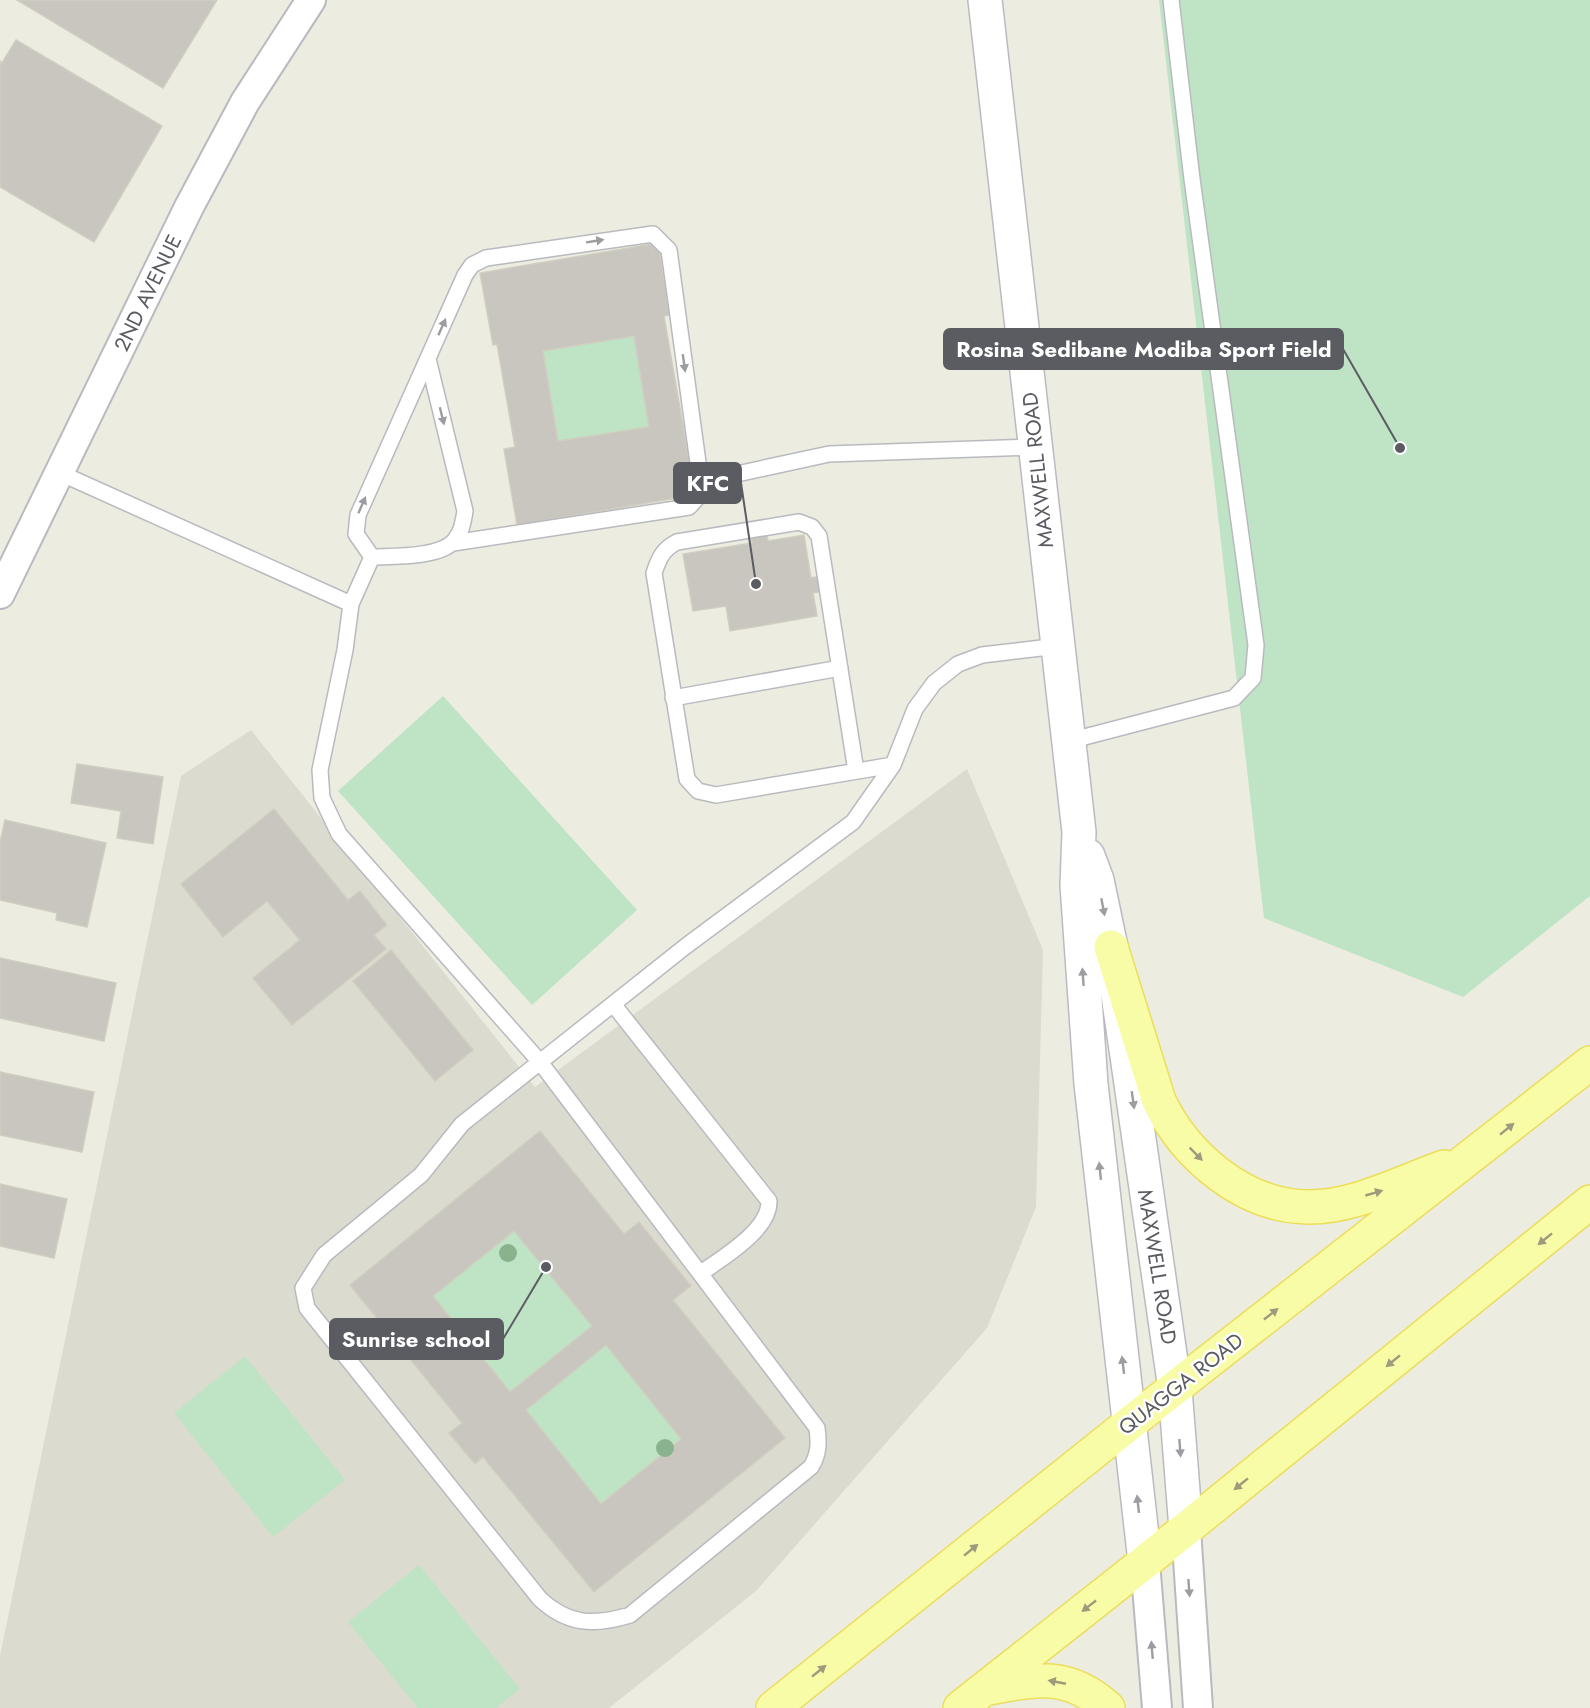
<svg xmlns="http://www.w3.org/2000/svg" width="1590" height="1708" font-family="Jost,sans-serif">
<rect width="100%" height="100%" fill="#ecece1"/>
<path fill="#dcdbcf" d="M251,730L535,1087L967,769L1043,950L1036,1207L987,1328L756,1591L609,1708H0V1656L181,776Z"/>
<path fill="#bee3c5" d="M1159,0H1590V896L1463,997L1264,918Z
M634,336L649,427L558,441L543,351Z
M443,696L637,910L532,1005L338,791Z
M514,1231L592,1326L510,1392L433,1296Z
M606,1345L681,1439L601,1504L526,1410Z
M245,1356L345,1480L273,1537L174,1413Z
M419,1565L520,1689L496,1708H418L348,1622Z"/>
<path fill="#c8c6be" stroke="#d0cec0" stroke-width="1.5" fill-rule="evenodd" d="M17,0H217L163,88Z
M16,40L162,126L94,242L0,187V61L2,63Z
M658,243L670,315L664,316L695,495L517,525L504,449L515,447L497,344L493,345L480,273ZM634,336L649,427L558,441L543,351Z
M766,531L768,541L804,535L811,578L822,576L824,591L813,593L817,616L730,631L726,606L693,611L683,554L752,543L751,534Z
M77,764L163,777L153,844L117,838L121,811L71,803Z
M274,809L348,900L360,891L387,925L374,935L386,949L292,1025L253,978L300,940L267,901L223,937L181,884Z
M5,820L106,843L87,927L56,920L57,913L0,900V842Z
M391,950L473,1050L435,1081L353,981Z
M0,958L116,983L104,1041L0,1018Z
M0,1072L94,1092L82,1152L0,1135Z
M540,1131L624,1234L639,1222L691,1286L673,1300L785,1438L594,1592L483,1457L475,1464L449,1433L462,1423L350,1285ZM514,1231L592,1326L510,1392L433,1296ZM606,1345L681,1439L601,1504L526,1410Z
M0,1184L67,1199L54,1258L0,1246Z"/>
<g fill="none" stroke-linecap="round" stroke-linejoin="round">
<g stroke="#b9babf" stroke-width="18">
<path id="lane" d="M60,473L351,604
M700,482L829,454L1036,447
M372,557L351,604L345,650L320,770L322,798L339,834L540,1062L817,1428C819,1443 819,1454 811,1467L630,1615C594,1626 568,1625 540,1599L307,1308L303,1288L324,1255L421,1175L462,1124L686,946L853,822L893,765L915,709L934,683L958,664L982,655L1058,646
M372,557L356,534L358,515L465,275L472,265L486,258L653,234L669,250L699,470V496L689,507L453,543
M372,557C392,556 439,558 454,541C462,532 463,522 465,511L428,359
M673,698L840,668
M1069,741L1234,698L1253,678L1256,645L1192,179L1171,0
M856,771L819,536L812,527L799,522L677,542C663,549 659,558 654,573L687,779L698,791L716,795L893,765
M613,1004L769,1201C770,1230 722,1258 701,1273"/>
</g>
<g stroke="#b9babf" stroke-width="32">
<path id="street" d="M0,594L189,207L245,102L311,0
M1186,1529L1198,1708
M1145,1562L1157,1708"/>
</g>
<g stroke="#babbc2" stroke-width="36">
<path id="secondary" d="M985,0L1079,832L1077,885L1091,1084L1145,1562
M1088,856L1097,880L1111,947L1127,1056L1175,1389L1186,1529"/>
</g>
<g stroke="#ebde5b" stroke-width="36">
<path id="primary" d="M1111,947L1159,1101C1185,1156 1244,1207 1309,1207C1355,1207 1402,1182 1444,1167
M990,1688C1036,1678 1070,1673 1108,1708
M773,1708L1130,1423L1590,1063
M960,1708L1145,1562L1590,1202"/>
</g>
<use href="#lane" stroke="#fff" stroke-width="15"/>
<use href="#street" stroke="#fff" stroke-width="28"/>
<use href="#secondary" stroke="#fff" stroke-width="33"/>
<use href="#primary" stroke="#f9fca6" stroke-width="33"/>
</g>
<g fill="#89b28d">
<circle cx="508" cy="1253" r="9"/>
<circle cx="665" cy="1448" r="9"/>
</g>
<defs><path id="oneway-solid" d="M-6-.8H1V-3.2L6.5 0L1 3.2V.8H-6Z" transform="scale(1.5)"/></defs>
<g fill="#9c9da0">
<use href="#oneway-solid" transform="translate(595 241) rotate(-9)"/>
<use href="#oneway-solid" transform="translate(442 327) rotate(-66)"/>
<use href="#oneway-solid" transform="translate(684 363) rotate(82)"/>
<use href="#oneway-solid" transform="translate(442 416) rotate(76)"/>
<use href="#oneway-solid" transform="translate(362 505) rotate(-66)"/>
<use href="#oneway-solid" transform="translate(1103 907) rotate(79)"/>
<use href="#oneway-solid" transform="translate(1083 977) rotate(-94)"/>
<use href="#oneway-solid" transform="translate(1133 1100) rotate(82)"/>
<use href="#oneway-solid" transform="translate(1100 1171) rotate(-96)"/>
<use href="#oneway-solid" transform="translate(1123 1365) rotate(-97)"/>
<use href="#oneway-solid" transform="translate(1180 1448) rotate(86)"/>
<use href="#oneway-solid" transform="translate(1138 1504) rotate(-96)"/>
<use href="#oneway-solid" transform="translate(1189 1588) rotate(86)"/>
<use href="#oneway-solid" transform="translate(1152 1650) rotate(-95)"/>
</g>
<g fill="#9a9c7d">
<use href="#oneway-solid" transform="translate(1507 1129) rotate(-39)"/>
<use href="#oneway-solid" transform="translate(1196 1154) rotate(45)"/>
<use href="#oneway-solid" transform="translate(1374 1193) rotate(-16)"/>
<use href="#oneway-solid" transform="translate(1545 1239) rotate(141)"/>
<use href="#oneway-solid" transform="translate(1271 1314) rotate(-38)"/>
<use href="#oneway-solid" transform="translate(1393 1361) rotate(141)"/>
<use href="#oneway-solid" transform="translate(1241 1484) rotate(141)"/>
<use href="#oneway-solid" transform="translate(971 1550) rotate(-39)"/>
<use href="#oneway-solid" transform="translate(1089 1606) rotate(142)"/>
<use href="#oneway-solid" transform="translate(819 1671) rotate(-39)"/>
<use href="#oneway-solid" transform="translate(1057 1682) rotate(-169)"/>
</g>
<g text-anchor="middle" stroke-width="5" stroke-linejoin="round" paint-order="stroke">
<g font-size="21" fill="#5a5c61" stroke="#fff">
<text transform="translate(148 293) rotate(-64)" y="7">2ND AVENUE</text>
<text transform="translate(1038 470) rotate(-96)" y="7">MAXWELL ROAD</text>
<text transform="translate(1157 1267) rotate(81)" y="7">MAXWELL ROAD</text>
<text transform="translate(1181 1384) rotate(-38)" y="7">QUAGGA ROAD</text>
</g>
</g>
<path fill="none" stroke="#5a5c61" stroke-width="2" d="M1400 448L1343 349M756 584L741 483M546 1267L503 1339"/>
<g fill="#5a5c61" stroke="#fff" stroke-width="2">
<circle cx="1400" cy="448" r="6"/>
<circle cx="756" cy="584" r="6"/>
<circle cx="546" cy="1267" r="6"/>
</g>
<g fill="#5a5c61" stroke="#5a5c61" stroke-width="2">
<rect x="944" y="329" width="399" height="40" rx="6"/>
<rect x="674" y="463" width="67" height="40" rx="6"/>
<rect x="330" y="1319" width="173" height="40" rx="6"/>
</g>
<g font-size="22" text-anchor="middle" font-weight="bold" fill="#fff">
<text x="1144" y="357">Rosina Sedibane Modiba Sport Field</text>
<text x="708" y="491">KFC</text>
<text x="416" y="1347">Sunrise school</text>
</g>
</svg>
